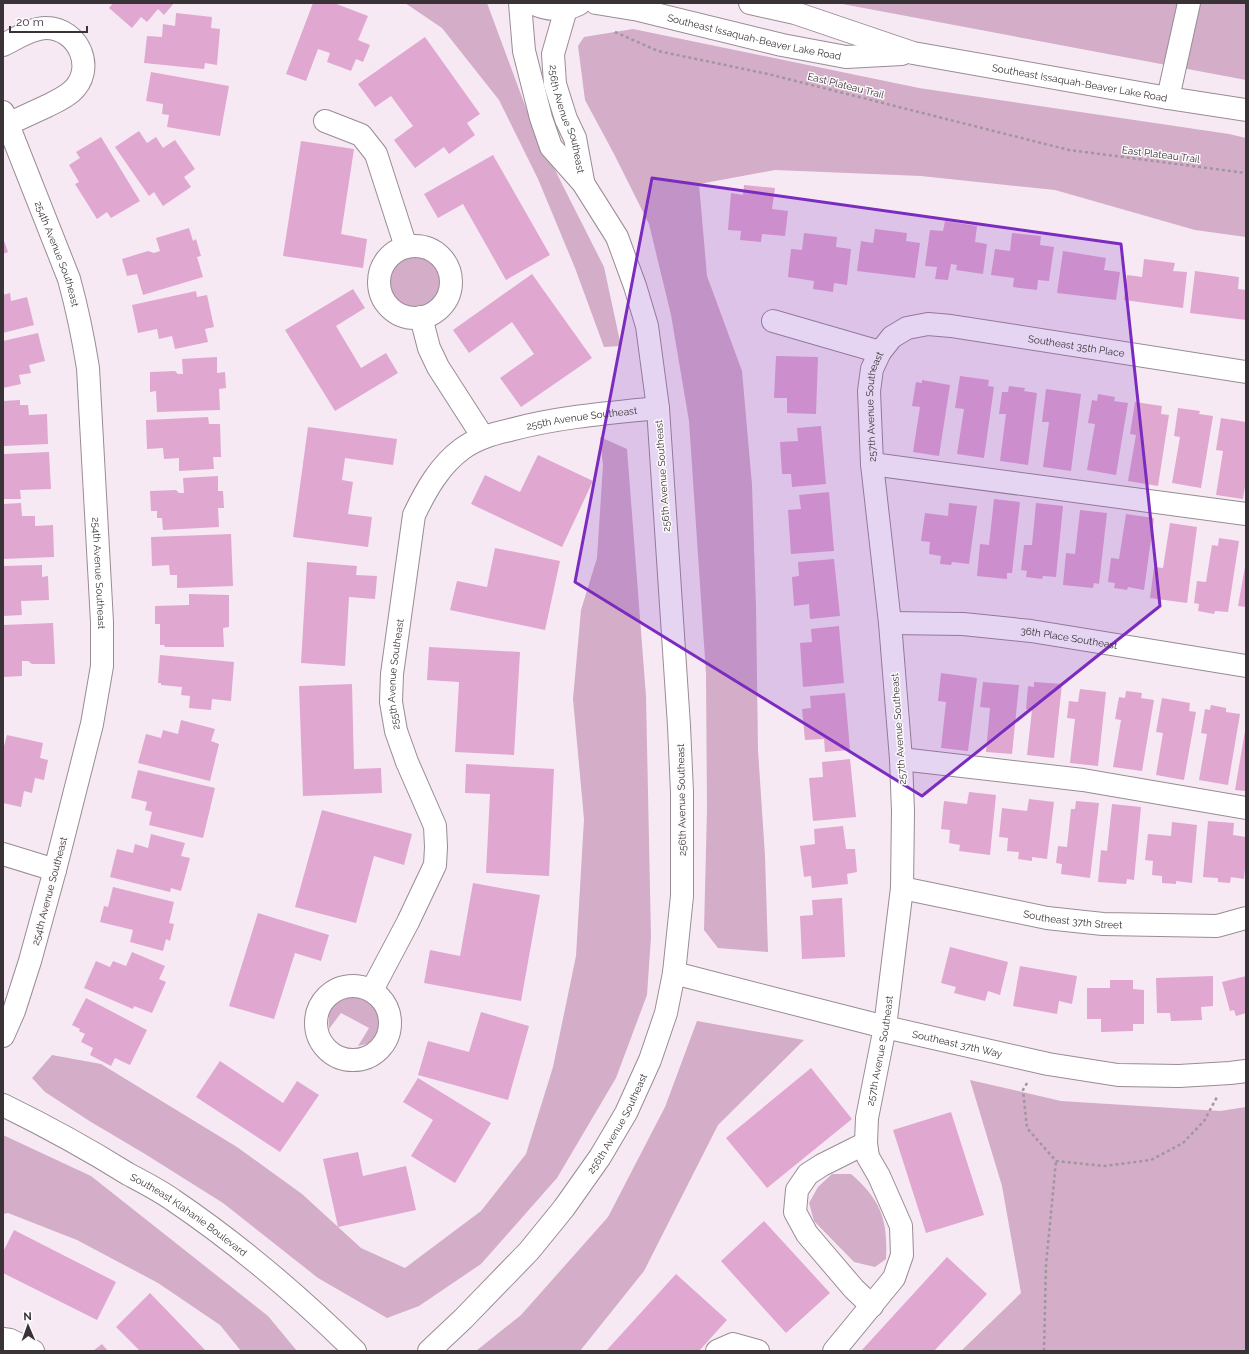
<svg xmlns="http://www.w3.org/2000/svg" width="1249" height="1354" font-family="Raleway,sans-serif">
<rect width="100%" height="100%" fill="#f7e9f3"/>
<path fill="#d4adc8" d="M405,3H487L526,108L559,178L604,267L621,346L604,347L575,268L538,179L499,100L442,28Z
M837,3H1246V80Z
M633,29L919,88L1229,134L1246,138V237L1195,230L1055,190L921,176L775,170L699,184L707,276L742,371L752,485L756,607L758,750L765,856L768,952L718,948L704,930L707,809L706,674L689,421L671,315L649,224L614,154L585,100L578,46L584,37Z
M390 282a25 25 0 1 1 50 0a25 25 0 1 1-50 0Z
M600,437L627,449L646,696L651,937L647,995L616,1078L557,1178L481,1264L419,1306L387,1318L318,1278L223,1203L145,1154L91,1122L45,1092L32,1078L52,1055L101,1064L237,1147L302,1194L361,1248L405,1268L481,1211L526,1154L553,1067L576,956L584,819L573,699L581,610L597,558L603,465Z
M345,996C350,996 356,995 361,996C384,1000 385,1025 375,1042L358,1046L369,1028L341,1013L329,1029C328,1012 329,1005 345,996Z
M697,1021L804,1040L718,1125L644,1271L580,1351H476L521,1315L608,1217L665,1107Z
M970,1080L1061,1101L1220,1111L1246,1107V1351H961L1021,1293L1002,1186Z
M3,1135L91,1176L268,1316L297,1351H241L220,1325L158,1283L77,1240L8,1213L3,1214Z
M832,1174H851C881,1200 888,1220 886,1259L875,1267L854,1262L814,1221L809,1203L818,1187Z"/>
<path fill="#e0a7d0" d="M113,3H174L164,15L158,9L147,22L141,17L132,28L109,8Z
M313,3H334L368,16L358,40L370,45L363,62L356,59L351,71L327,62L330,53L318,49L306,81L286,74Z
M176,13L212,17L211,28L220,29L217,65L205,63L204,69L144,63L147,36L162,37L163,24L175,26Z
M425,37L480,114L467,123L475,135L449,154L444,147L415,168L394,140L413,126L391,96L375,107L358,84Z
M151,72L229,86L220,136L167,127L169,115L162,114L163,104L146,101Z
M139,131L147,143L156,137L163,148L175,140L195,169L184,177L191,187L163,206L154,192L149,196L115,147Z
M101,137L140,201L111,218L107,212L97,219L75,184L79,182L69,165L80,158L76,152Z
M301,141L354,149L341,234L367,239L363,268L283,256Z
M493,155L550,255L506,280L463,204L438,218L424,194Z
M744,185L775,188L772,209L788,211L785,236L762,234L761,242L740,240L741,231L728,230L731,193L743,195Z
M945,221L977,226L975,242L987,244L983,274L956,270L957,265L951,264L948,280L935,279L937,267L925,266L930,230L943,231Z
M189,228L193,241L196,239L201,256L197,257L203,277L143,295L137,274L127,276L122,259L148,251L154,253L160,251L156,238Z
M875,229L907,233L906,241L920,243L915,278L857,271L861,241L873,243Z
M804,233L837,237L836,247L851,249L847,285L834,283L833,292L813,289L814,281L788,277L791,249L802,250Z
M1012,233L1041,236L1040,245L1054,247L1049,281L1038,280L1037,290L1013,287L1014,278L991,275L995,249L1010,251Z
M3,238L8,252L3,254Z
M1063,251L1106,258L1104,270L1120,272L1116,300L1057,293Z
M1144,259L1175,263L1173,271L1187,272L1183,308L1124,300L1127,275L1142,277Z
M1195,271L1239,277L1238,289L1246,290V320L1190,313Z
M532,274L592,358L521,407L500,378L534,354L512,322L469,353L453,330Z
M353,289L365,308L336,326L361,368L386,353L398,373L335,411L285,330Z
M196,291L197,297L207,295L214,327L205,329L208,342L175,349L172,336L159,339L157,329L138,333L132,305Z
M10,293L11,301L27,297L34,325L3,333V295Z
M38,333L45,361L29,365L31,373L19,375L21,384L3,388V341Z
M776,356L818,357L816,414L787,413V398H774Z
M217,357V373L225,372L226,388L219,389L220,410L157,412L156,391L150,392V372L175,371L178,374H183L182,359Z
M960,376L989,380L988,386L994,387L984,458L957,454L964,409L955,408Z
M922,380L950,385L939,456L913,452L920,407L912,406L916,382L922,383Z
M1009,386L1025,388L1024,391L1037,393L1028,465L1000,461L1006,414H999L1002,392H1008Z
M1046,389L1081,394L1071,471L1043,467L1049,422H1042Z
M1098,394L1115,397L1114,401L1128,403L1116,475L1087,470L1095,424L1088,423L1092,400L1097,401Z
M20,400V405H28L29,415L47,414L48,444L3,446V401Z
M1135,402L1162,406L1161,414L1169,415L1158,486L1128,481L1136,435L1130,434Z
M1178,408L1200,411L1199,414L1213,416L1201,488L1172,483L1180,437L1174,436Z
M208,417L209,424H220L221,457H213L214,469L179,471V458L164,459L163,448L147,449L146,420Z
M1221,418L1246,422V480L1243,499L1216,495L1223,451L1216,450Z
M821,426L826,484L792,487L791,474H782L780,442L798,441L797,428Z
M308,427L397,439L393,465L345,458L342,480L353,482L348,514L372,517L368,547L293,537Z
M49,452L51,489L20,490L21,499H3V454Z
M538,455L593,481L562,547L471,504L485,475L520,492Z
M218,476V491H223L224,508H218L219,527L163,530L162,518H157V511H151L150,491L176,490L179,493H184L183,478Z
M829,492L834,551L791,554L788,510L801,509L799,495Z
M994,499L1020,502L1012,573H1007V579L977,576L980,544L989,545Z
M21,503L22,516H35V526L53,525L54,557L3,559V504Z
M949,503L977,506L969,564L952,562L951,565L940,564L941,556L929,554L930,542L921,541L925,513L948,516Z
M1036,503L1063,506L1056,577L1043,576L1042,579L1026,577L1027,571L1021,570L1024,545H1032Z
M1080,510L1107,513L1099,584L1094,583L1093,588L1063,585L1066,553L1075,554Z
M1126,514L1154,518L1144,590L1128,587L1127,590L1114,588L1115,583L1108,582L1111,558L1119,559Z
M1170,523L1197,527L1187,603L1150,598L1154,567L1163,568Z
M231,534L233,586L177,588V575H170L169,565L152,566L151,537Z
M1219,538L1239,541L1228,612L1215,611L1214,614L1198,611L1199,604L1194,603L1197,581L1206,582L1212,545L1218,546Z
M495,548L560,561L545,630L450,610L457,581L487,587Z
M834,559L840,616L810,619L809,604L794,606L792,577L799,576L798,562Z
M307,562L357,566L356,575L377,576L375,599L349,597L345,666L301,663Z
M42,565V577L48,576L49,600L21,601L22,615L3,616V566Z
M1245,567H1246V607L1238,606Z
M189,594L229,595V627L223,628L224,647H165L164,645H160V624H155V606L189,605Z
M53,623L55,664H32L28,661H22V676L3,677V625Z
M839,626L844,683L803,687L800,643L812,642L811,629Z
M429,647L520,652L514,755L455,752L459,682L427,680Z
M160,655L234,662L231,701L212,699L211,710L189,708L190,696L181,695L182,687L161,685V683H158Z
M941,673L977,678L968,751L941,748L946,702L938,701Z
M983,682L1019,685L1012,754L986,752L990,708L980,707Z
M1034,682L1062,684L1054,758L1027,755L1032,710L1026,709L1028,686L1034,687Z
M352,684L354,769L381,768L382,793L303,796L299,686Z
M1080,689L1106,692L1098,766L1070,763L1075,719L1067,718L1069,701L1078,702Z
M1126,691L1142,693L1141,698L1154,700L1142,771L1113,767L1121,720L1115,719L1119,697L1125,698Z
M845,693L850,750L825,752L824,739L805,740L802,709L811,708L810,696Z
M1162,698L1190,703L1189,711L1196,712L1184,780L1156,775L1163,733L1156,732Z
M1211,705L1226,708V712L1240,714L1228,785L1199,780L1207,734L1201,733L1205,709L1210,710Z
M181,720L215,729L211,741L219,744L210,781L138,763L146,734L161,738L163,730L178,734Z
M1245,731H1246V791L1235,790Z
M7,735L43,743L40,758L48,760L44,780L35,778L32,793L24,791L21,807L3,803V750Z
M850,759L856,817L813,821L809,778L823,777L822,762Z
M466,764L554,769L549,876L486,873L490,794L465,793Z
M138,770L215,788L203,838L149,825L152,812L145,810L147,802L131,798Z
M969,792L996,795L990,855L959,851L960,845L949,843L950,830L941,829L944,801L967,804Z
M1029,799L1054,802L1047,859L1032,857V861L1018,859L1019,852L1007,851L1008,838L999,837L1002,808L1027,811Z
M1076,801L1099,803L1090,878L1061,874L1062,864L1056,863L1058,846L1067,847L1071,809H1075Z
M1112,804L1141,807L1134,880L1127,879L1126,884L1098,882L1101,850L1107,851Z
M322,810L412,834L404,865L374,856L356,923L295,907Z
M1208,821L1234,823L1233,835L1246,837V868H1245L1244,879L1231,877L1230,883L1218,882V878L1203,877Z
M1172,822L1197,825L1192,883L1176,881V884L1162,883V876L1152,875L1153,861L1145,860L1148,834L1171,836Z
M843,826L846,849H855L857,872L847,874L848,884L812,888L811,876L804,877L800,846L815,844L814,829Z
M151,834L185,843L181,856L190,858L181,891L171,888L170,892L110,877L117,849L133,853L135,844L148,848Z
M473,883L540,895L521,1001L424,983L430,950L460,956Z
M113,887L174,902L169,923L174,924L170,941L166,939L163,951L130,942L133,930L100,922L104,906L108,907Z
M842,898L845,957L802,959L800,916L813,915L812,900Z
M258,913L329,935L321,961L295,953L274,1019L229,1006Z
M950,947L1008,962L1000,995L988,991L985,1001L954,993L956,987L941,983Z
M132,952L165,966L159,979L166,982L152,1013L134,1006L133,1009L84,988L96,961L110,967L113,961L126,966Z
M1020,966L1077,976L1072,1004L1059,1001L1057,1014L1013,1006Z
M1213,976V1006L1201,1007L1202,1020L1171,1021L1170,1013H1157L1156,978Z
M1246,976V1013L1236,1016L1234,1010L1230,1011L1222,982Z
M1110,980H1133V989L1144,990V1024H1133V1031L1101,1032V1019H1087V988H1110Z
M86,998L147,1030L130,1065L115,1058L111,1066L90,1055L93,1048L81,1042L85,1034L79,1031L80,1029L72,1025Z
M481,1012L529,1026L508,1100L418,1075L428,1041L469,1052Z
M220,1061L283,1103L297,1081L319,1095L280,1152L196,1097Z
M811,1068L852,1119L767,1188L726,1138Z
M418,1078L491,1123L455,1183L411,1156L433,1120L403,1102Z
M951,1112L984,1215L926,1233L893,1130Z
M358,1152L363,1176L406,1166L416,1210L338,1227L323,1159Z
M764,1221L830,1293L786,1333L721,1261Z
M14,1230L116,1282L97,1320L3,1273V1252Z
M947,1257L987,1294L934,1351H861Z
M676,1274L727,1320L699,1351H606Z
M150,1293L206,1351H140L116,1327Z
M102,1344L108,1351H93Z"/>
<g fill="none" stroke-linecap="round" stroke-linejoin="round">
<g stroke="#998c95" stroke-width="24">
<g id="minor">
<path d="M532,3C546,10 564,12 579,4"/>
<path id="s1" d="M596,3L639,10L782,45L846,57L902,54"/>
<path id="s2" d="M750,3L795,13L913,53L1168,98L1246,110"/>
<path id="s3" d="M566,9L553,54L555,84L566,119L575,138L583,181"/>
<path d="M3,45C16,39 31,28 46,28C79,28 97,70 71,92C64,98 55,102 47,106C34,112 21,118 8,124"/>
<path d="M1168,98L1189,3"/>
<path id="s4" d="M3,112L69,279C77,308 83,337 88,368L102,622V666L92,724L55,870L30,961L14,1011L3,1036"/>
<path d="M325,121L361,135L376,154L406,247"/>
<circle cx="415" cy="282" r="36"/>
<path d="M421,317L429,348L438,367L483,437"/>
<path d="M773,321L880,352"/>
<path d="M872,464L1246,514"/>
<path id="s5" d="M890,623L963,624L1031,631L1246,666"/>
<path d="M901,759L1083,780L1246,808"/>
<path d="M3,854L55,870"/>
<path id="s6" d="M902,888L1047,918L1103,924L1217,926L1246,918"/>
<path id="s7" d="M674,973L885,1027L1048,1064L1118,1075L1179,1076L1230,1073L1246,1071"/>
<circle cx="353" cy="1023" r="37"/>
<path id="s8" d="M372,990L408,922L435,865L436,847L435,826L407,762L396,731L391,702L392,674L414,515C426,490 440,465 462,449C477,438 493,434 510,430C558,417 608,413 658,408"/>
<path id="s9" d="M3,1105C46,1126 88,1149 128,1174C143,1182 159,1190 173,1200C238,1244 299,1296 355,1351"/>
<path d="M866,1143L822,1165L808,1174L797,1190L795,1212L807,1234L854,1289L872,1306"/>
<path d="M3,1339L10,1340L33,1351"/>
<path id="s10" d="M429,1351L463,1319L529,1251L564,1208L600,1157L626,1113L650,1060L666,1013L674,973L682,896V792L679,726L658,408L647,326L635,286L617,237L583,183L551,147L541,118L524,51L520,3"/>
<path d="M717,1351L733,1344L758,1351"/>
<path id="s11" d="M834,1351L894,1278L902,1255L901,1226L879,1176L868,1157L866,1143L867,1118L885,1027L902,888L903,811L901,759L890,623L872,464L869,391L872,369L880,352L892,337L907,328L928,324L951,326L1246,372"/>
</g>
</g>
<path stroke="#a1969d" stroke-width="2.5" stroke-dasharray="3 3" stroke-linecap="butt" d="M615,32L658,51L768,74L1069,150L1246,173
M1027,1083L1023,1090L1027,1128L1056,1161L1104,1166L1151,1160L1183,1143L1204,1121L1217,1097
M1044,1351L1046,1265L1056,1161"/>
<use href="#minor" stroke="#fff" stroke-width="22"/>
</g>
<path fill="#7b2cbf" fill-opacity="0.2" stroke="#7b2cbf" stroke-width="3" stroke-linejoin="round" d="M652,178L1121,244L1160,606L922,796L575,582Z"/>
<g text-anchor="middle" stroke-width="3" stroke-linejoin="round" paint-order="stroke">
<g font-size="10" fill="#393337" stroke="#fdfafc">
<text dy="4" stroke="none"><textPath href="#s1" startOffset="162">Southeast Issaquah-Beaver Lake Road</textPath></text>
<text dy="4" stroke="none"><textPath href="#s2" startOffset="340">Southeast Issaquah-Beaver Lake Road</textPath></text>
<text transform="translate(846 85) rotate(14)" y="4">East Plateau Trail</text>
<text dy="4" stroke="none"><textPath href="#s3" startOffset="114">256th Avenue Southeast</textPath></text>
<text transform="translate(1161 154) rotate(7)" y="4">East Plateau Trail</text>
<text dy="4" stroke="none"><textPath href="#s4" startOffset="152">254th Avenue Southeast</textPath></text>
<text dy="4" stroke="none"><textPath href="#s11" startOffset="1244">Southeast 35th Place</textPath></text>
<text dy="4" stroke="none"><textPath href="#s11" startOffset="980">257th Avenue Southeast</textPath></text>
<text dy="4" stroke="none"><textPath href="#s8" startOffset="707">255th Avenue Southeast</textPath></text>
<text transform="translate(662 476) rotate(-94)" y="4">256th Avenue Southeast</text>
<text dy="4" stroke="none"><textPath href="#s4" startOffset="476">254th Avenue Southeast</textPath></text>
<text dy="4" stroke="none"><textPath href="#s5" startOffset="180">36th Place Southeast</textPath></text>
<text dy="4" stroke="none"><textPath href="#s8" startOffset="339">255th Avenue Southeast</textPath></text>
<text transform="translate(898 729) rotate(-94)" y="4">257th Avenue Southeast</text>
<text transform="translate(681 800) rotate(-91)" y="4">256th Avenue Southeast</text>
<text transform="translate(49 891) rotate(-75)" y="4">254th Avenue Southeast</text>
<text dy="4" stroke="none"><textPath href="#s6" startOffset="174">Southeast 37th Street</textPath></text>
<text dy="4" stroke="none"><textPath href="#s7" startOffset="292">Southeast 37th Way</textPath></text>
<text dy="4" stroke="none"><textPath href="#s11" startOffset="332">257th Avenue Southeast</textPath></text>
<text dy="4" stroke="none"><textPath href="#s10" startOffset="297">256th Avenue Southeast</textPath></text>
<text dy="4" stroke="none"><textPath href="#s9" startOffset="216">Southeast Klahanie Boulevard</textPath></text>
</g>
</g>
<rect width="1249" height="1354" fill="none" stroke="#393337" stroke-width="8"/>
<g transform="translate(28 1326) rotate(358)" stroke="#fdfafc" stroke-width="3" paint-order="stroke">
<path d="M0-3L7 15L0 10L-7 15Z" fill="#393337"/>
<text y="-6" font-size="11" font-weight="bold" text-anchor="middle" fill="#393337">N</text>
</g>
<path d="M10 26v6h77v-6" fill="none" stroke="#393337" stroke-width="2"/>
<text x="16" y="26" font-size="12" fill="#393337" stroke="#fdfafc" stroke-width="3" paint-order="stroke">20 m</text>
</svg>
